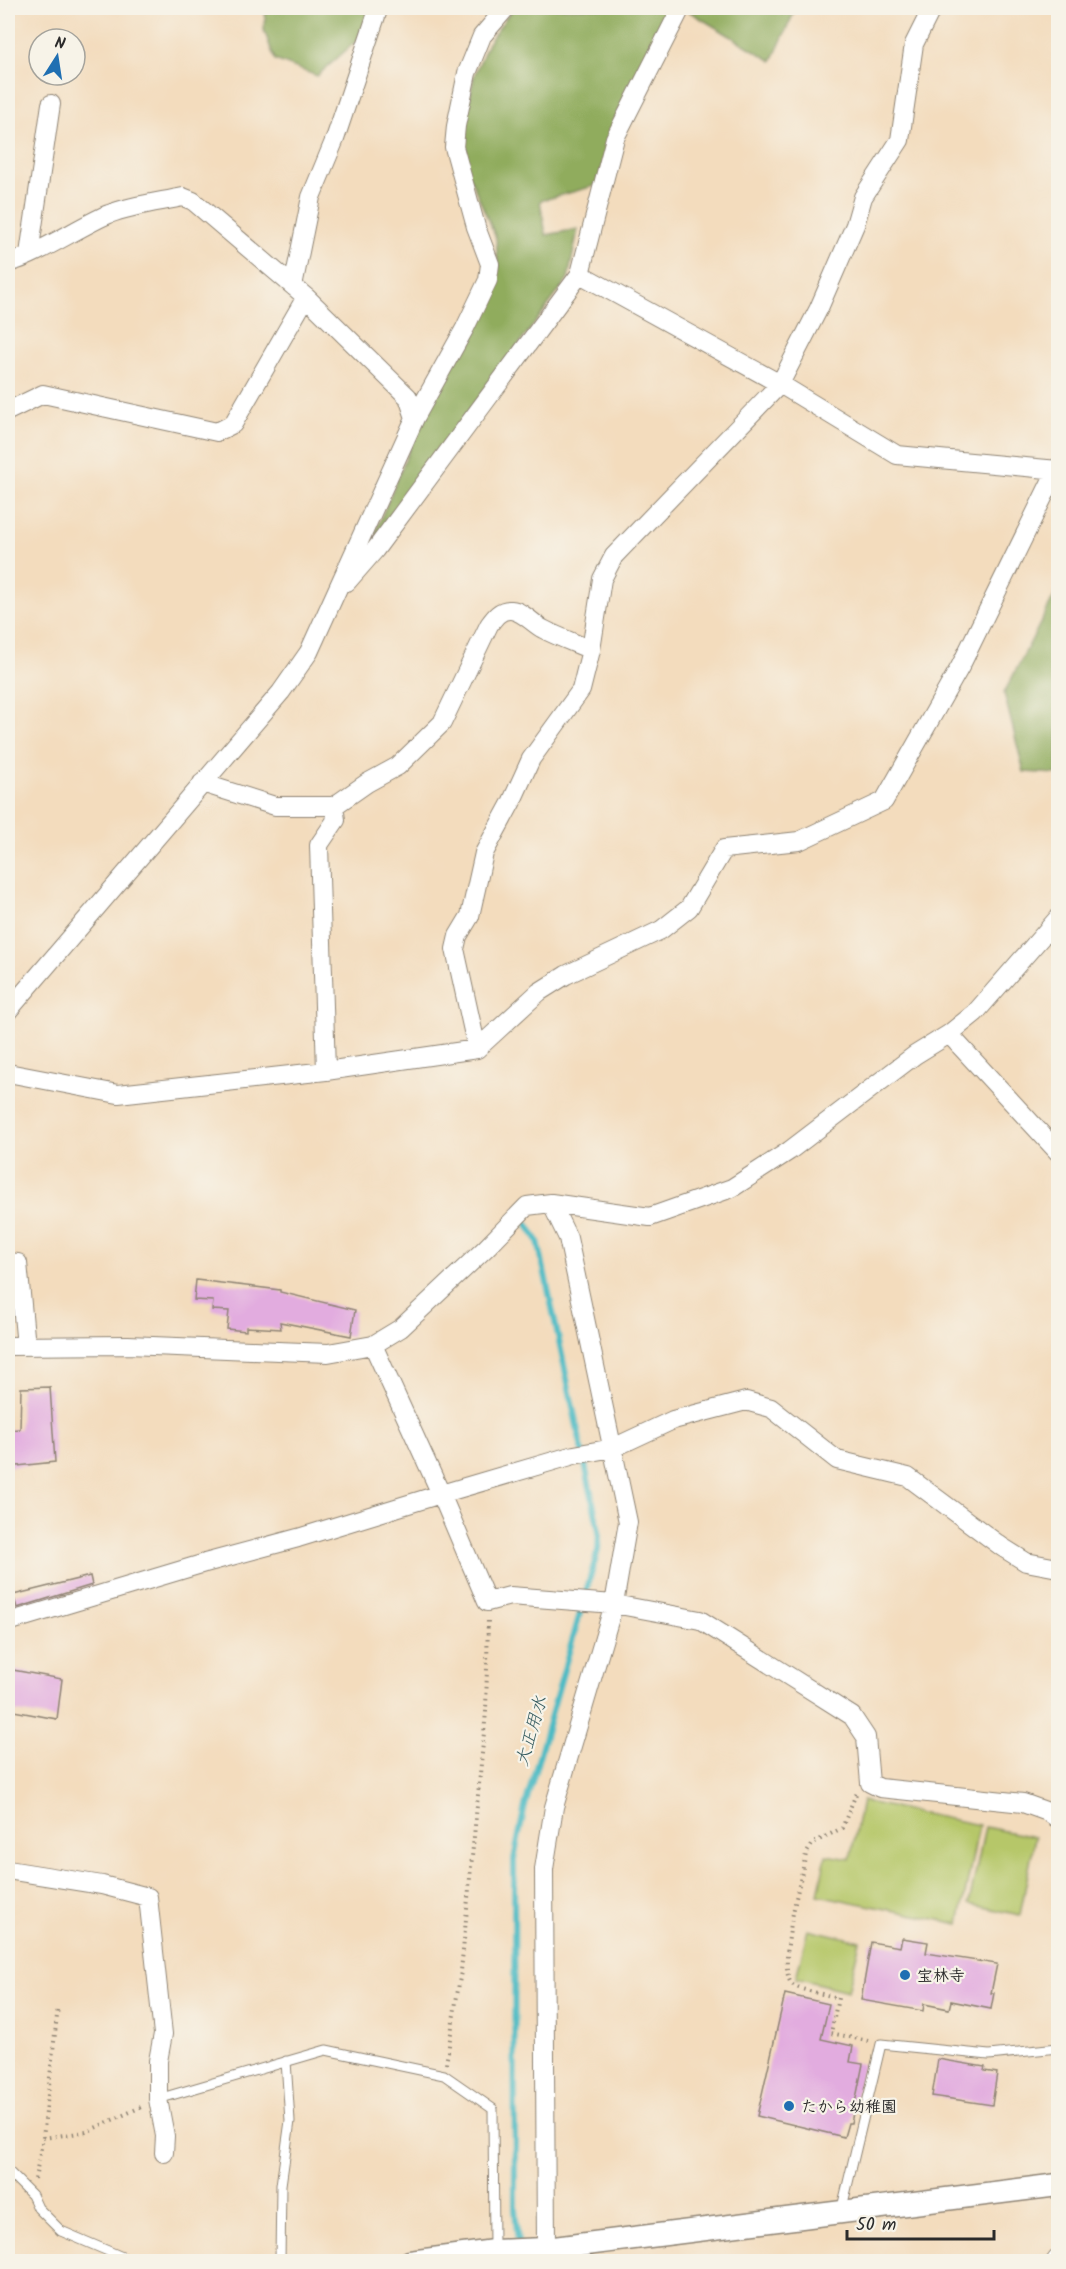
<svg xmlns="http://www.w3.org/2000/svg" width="1066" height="2269" font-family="Kalam,'Klee One',sans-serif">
<rect width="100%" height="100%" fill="#f7f3e8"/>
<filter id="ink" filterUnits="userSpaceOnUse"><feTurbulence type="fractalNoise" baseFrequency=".0167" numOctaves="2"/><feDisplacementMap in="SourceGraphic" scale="12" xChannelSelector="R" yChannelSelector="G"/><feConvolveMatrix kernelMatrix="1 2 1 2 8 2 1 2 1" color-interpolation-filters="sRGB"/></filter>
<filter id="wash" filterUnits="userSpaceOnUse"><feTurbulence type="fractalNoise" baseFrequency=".008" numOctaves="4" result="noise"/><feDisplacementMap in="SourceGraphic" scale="24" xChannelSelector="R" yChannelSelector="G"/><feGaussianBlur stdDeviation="1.35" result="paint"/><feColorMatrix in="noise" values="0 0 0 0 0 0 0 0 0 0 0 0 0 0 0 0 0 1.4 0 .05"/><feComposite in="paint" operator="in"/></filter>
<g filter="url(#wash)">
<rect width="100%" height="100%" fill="#f3dcbd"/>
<path fill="#b6c769" stroke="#70794a" stroke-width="1.5" d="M862,1801L979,1825L959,1924L818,1895L826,1855L850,1859Z
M985,1827L1035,1837L1020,1915L969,1904Z
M808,1929L860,1941L848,1991L796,1978Z"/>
<path fill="#90ac5d" stroke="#5e6c44" stroke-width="1.5" d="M266,8H391L379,21L317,76L275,60L264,30Z
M516,8H669L615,119L598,185L540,201L546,235L578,229L568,279L371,542L422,419L498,268L496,238L467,170L462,140L474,76L488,43L510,12Z
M683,8H796L772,61Z
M1058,589V774L1024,772L1004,693Z"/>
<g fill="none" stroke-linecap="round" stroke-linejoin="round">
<path stroke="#4dbbc4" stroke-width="6" d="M518,2244L515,2208L514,1859L525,1806L598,1550L599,1531L538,1241L526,1222"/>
</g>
<g id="blocks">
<path fill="#e2acdf" d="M196,1280L280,1290V1292L355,1310L351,1336L280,1322L281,1329L246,1327V1331L227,1329L229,1311L212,1310L213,1301L194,1300Z
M50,1387L55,1462L8,1467V1430L20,1429L21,1388Z
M90,1576L92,1585L17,1608L13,1595Z
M13,1670L62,1679L57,1719L8,1710Z
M902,1938L928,1942L926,1953L997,1964L991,1993H994L991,2009L951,2001L949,2009L924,2004L923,2011L861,2000L871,1942L900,1947Z
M785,1994L829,2004L821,2039L853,2046L850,2062L863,2064L851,2123H848L844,2137L757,2116Z
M938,2059L985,2067L984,2071L997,2073L992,2105L932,2096Z"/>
</g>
</g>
<g filter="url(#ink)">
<use href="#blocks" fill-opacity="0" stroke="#8f8474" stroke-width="1.5"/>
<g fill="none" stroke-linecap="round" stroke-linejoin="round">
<g stroke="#8f8474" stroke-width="11">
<path id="service" d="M158,2099L326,2050L444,2075L493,2109L494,2249
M8,2171L32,2195L38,2208L61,2231L134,2262
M841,2212L881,2044L989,2055L1058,2048
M280,2262L281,2185L290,2121L286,2061"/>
</g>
<g stroke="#8f8474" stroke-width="20">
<path id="minor" d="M29,254L51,104
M8,262C26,262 87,222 109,214C132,205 159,202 183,197L193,201L306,297L408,397L415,418
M580,274L780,384L897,455L1058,470
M293,286L311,197L335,139L378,10
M8,411L43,394L217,432L233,424L306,297
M347,582L375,550L580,274L615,138L681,8
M202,783L275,806H334L367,783L398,766L442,723L489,625C494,618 500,609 511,610C523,611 533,624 543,629C558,637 575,643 591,650
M8,1011L281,692L309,652L415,418L465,328L488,280L490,264L476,227L454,147L456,126L467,73L482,36L506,8
M949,1034L1058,1152
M477,1049L455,949L458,936L470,916L484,853L511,803L531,759L581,690L591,650L602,579L614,556L780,384L819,308L855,225L863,197L900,140L914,44L932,8
M326,1071L319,845L336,820L334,806
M8,1073L118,1094L326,1071L477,1049L539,992L566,975L661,930L689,908L724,849L799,841L884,801L960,667L1058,467
M8,1262L18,1263L26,1346
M373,1345L441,1494L487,1602L510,1596L614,1604L700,1620L852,1716L866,1737L870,1783L880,1788L1023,1803L1048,1812L1058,1819
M8,1346L128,1345L328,1353L373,1345L401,1328L486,1248L527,1206L551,1203L650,1217L732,1188L789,1151L915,1055L949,1034L975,1013L1058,918
M8,1622L205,1563L298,1538L441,1494L574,1455L613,1448L673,1420L746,1401L771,1408L837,1460L908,1477L1002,1547L1026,1562L1058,1568
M8,1870L102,1885L148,1897L163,2034L158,2061V2099L165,2136L164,2153
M546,2249L544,1869L554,1807L614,1604L628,1522L568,1238L551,1203
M1055,2262L1058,2258"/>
</g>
<g stroke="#8f8474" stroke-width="25">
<path id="tertiary" d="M410,2262L494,2251L546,2249L1058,2185"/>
</g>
<path stroke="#8f8474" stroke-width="4" stroke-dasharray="1.5 4.5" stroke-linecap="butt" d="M856,1794L842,1828L813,1843L806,1854C802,1875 775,1972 793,1985C799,1990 829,1995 838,1998L831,2033L868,2041
M446,2064L461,1971L486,1712L488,1618
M43,2138L86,2132L141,2107
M35,2179L43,2138L58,2007"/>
<use href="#service" stroke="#fff" stroke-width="9"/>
<use href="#minor" stroke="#fff" stroke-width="18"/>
<use href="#tertiary" stroke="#fff" stroke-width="22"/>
</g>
</g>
<g fill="#1f6fb2" stroke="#f7f3e8" stroke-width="2">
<circle cx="905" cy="1975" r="6"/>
<circle cx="789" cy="2106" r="6"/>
</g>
<g text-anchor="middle" stroke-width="4.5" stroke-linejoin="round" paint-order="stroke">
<g font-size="16" font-weight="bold" fill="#2b2b2b" stroke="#f7f3e8" text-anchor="start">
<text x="917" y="1981">宝林寺</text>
<text x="801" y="2112">たから幼稚園</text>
</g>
<g font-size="18" font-style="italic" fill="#375d61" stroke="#f7f3e8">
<text transform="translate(531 1731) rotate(-74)" y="6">大正用水</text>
</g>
</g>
<rect width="1066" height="2269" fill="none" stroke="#f7f3e8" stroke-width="30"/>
<g transform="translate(57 57) rotate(12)"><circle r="28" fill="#f7f3e8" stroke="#a5a39c" stroke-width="1.5"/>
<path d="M0-4.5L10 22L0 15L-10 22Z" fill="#1f6fb2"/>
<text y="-9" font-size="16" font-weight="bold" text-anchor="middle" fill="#2b2b2b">N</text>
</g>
<path d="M847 2230v9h147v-9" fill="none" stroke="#2b2b2b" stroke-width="3"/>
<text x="856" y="2230" font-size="18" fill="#2b2b2b" stroke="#f7f3e8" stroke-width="4.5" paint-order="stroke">50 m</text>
</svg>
